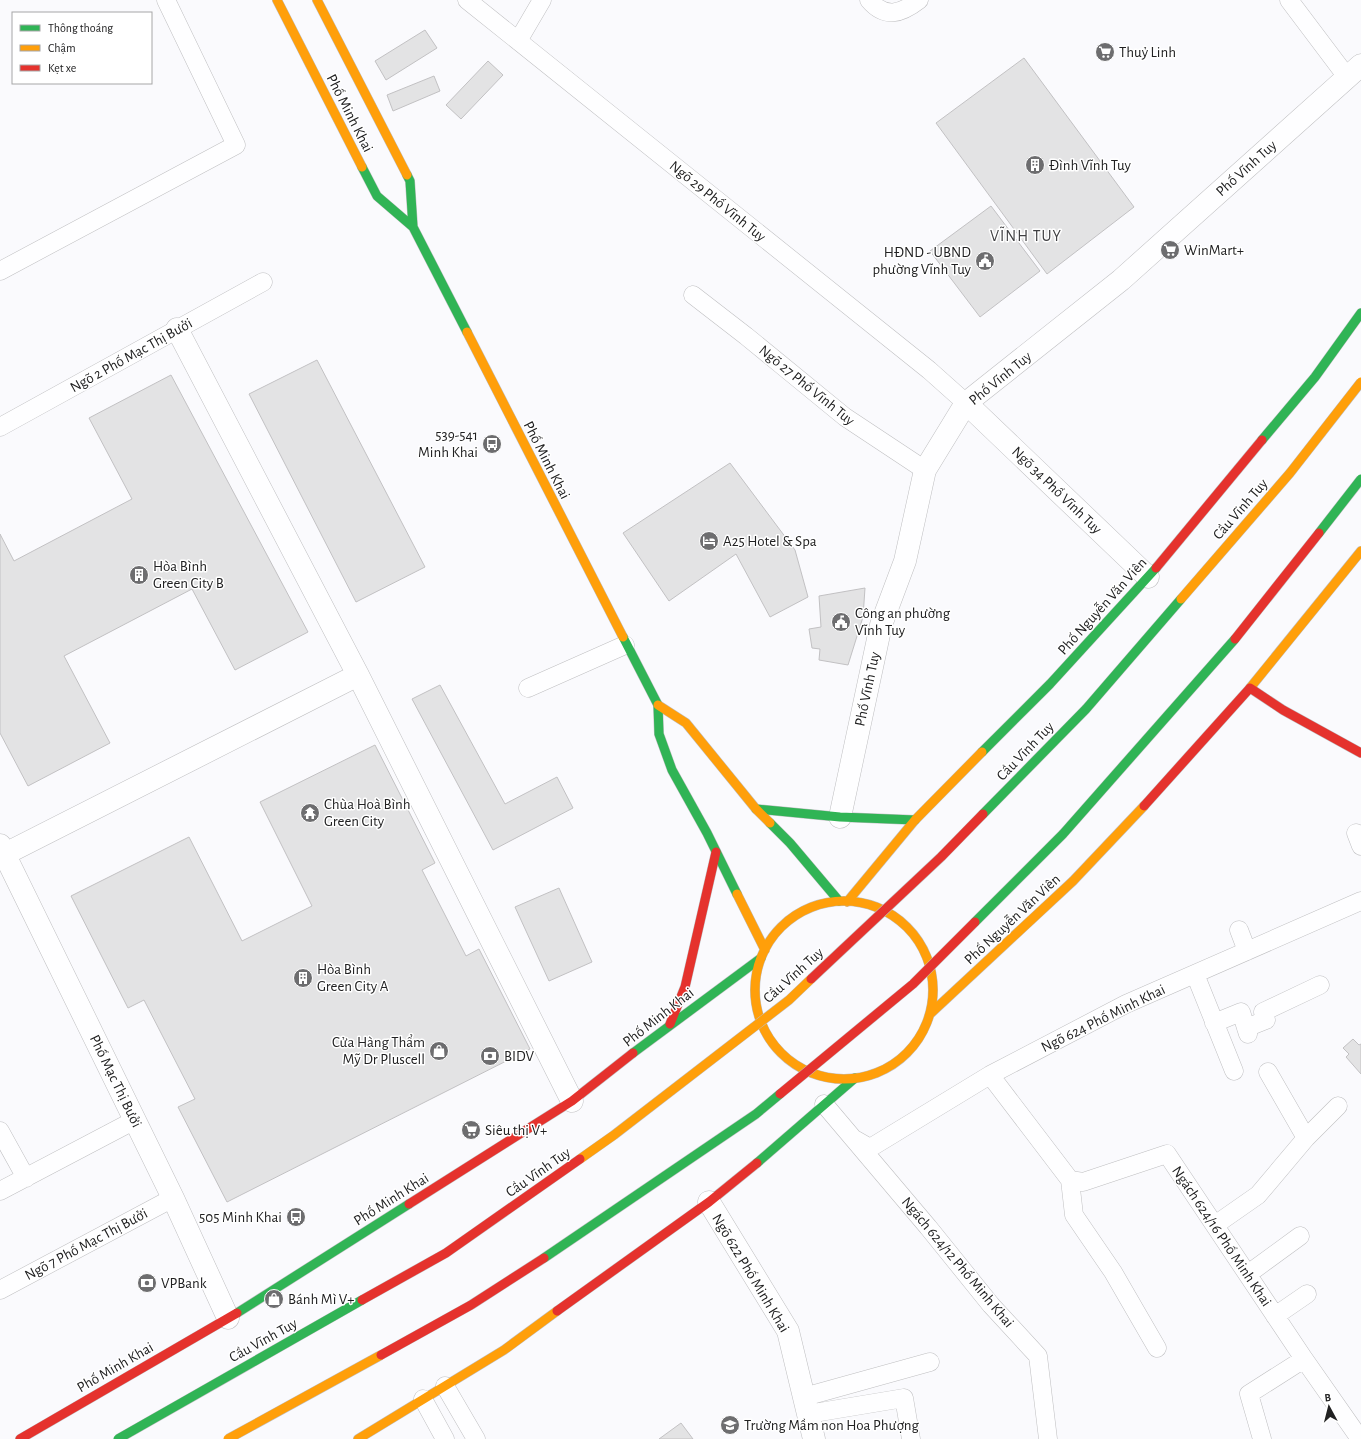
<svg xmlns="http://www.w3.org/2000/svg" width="1361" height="1439" font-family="'Alegreya Sans',sans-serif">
<rect width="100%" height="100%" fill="#fafafd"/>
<path fill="#e3e3e4" stroke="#c2c1c3" d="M425,30L437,48L386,80L375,61Z
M1024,58L1134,207L1047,274L936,123Z
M488,61L503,75L461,119L446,105Z
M434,76L440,91L393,111L387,95Z
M991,206L1040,271L980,317L930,251Z
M317,360L425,567L356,602L249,394Z
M171,375L308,632L235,670L192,589L64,656L110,743L28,786L0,733V534L14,561L132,499L89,418Z
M730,463L795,550L808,597L770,617L736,554L669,601L623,533Z
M865,588L863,617L848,665L819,660L820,649L812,648L809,629L821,627L819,596Z
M440,685L505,804L557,777L573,808L493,850L412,699Z
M375,745L435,863L422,870L466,956L479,949L530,1049L227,1202L178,1107L195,1099L144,1000L128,1008L71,896L189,837L242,941L312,906L260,802Z
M559,888L592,962L549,981L515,907Z
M1353,1039L1359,1045L1361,1044V1074L1346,1057L1349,1054L1343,1048Z
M681,1423L693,1439H659Z"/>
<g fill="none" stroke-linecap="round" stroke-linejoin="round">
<g stroke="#bfbfc1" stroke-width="19">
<path id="lane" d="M467,0L929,370L966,403
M869,0C885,19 901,14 919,0
M1289,0L1347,77
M518,41L542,0
M0,271L236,145L166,0
M693,295L746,336L845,417L925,470
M0,427L263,282
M528,688L625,645
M1356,833L1361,846
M1239,930L1247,951
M1195,974L1234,1071
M1214,1023L1241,1012L1248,1034
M1246,1028L1266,1020L1263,1012L1320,985
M1268,1072L1306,1138
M990,1075L1070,1180L1083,1182L1167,1154L1304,1359L1249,1394L1262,1439
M824,1104L928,1227L991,1305L1038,1356L1048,1439
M0,1131L26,1178
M856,1140L870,1148L990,1075L1126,1004L1361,901
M1070,1180L1074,1215L1113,1272L1157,1348
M0,1191L135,1120
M1215,1225L1258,1195L1306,1138L1338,1106
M1248,1274L1300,1236
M0,1290L173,1198
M1275,1316L1307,1294
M1304,1359L1360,1439
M445,1386L476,1439
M804,1397L930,1362
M423,1399L445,1439
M808,1414L904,1398L911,1439"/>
</g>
<g stroke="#bfbfc1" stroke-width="23">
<path id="street" d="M177,329L358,675L572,1101
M966,403L1148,577
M840,817L881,625L905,561L925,470L966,403L1121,280L1361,65
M0,845L173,1198L228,1318
M5,854L358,675
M709,1202L788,1331L814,1439"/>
</g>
<g stroke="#bfbfc1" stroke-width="10">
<path id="fast" d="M362,167L377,196L413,227L467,332
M407,175L410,181L413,227
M1262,440L1315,377L1361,313
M623,637L658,705L659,734L672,770L707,833L737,894
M982,752L1050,684L1156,568
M756,809L840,817L915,820
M770,823L790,843L839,901
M633,1053L761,958
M757,1163L855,1078
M237,1313L409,1204"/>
</g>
<g stroke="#bfbfc1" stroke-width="10">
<path id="slow" d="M277,0L362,167
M317,0L407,175
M467,332L623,637
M1250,688L1361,551
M658,705L686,723L756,809L770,823
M737,894L765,950
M755 990a89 89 0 1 1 178 0a89 89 0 1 1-178 0Z
M847,902L915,820L982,752
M930,1014L1073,881L1144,806
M358,1439L504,1350L557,1311"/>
</g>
<g stroke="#bfbfc1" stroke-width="10">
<path id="jam" d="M1156,568L1262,440
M1250,688L1283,710L1361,753
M1144,806L1250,688
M670,1024L685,987L716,852
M409,1204L572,1101L633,1053
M557,1311L709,1202L757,1163
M20,1439L237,1313"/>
</g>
<use href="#lane" stroke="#fefeff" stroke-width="18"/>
<use href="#street" stroke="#fefeff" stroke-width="22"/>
<use href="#fast" stroke="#30b455" stroke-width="9"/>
<use href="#slow" stroke="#ff9f0a" stroke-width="9"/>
<use href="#jam" stroke="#e5322d" stroke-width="9"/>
<g stroke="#bfbfc1" stroke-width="10" stroke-linecap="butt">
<path id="fast-bridge" d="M1319,533L1361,479
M983,814L1086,709L1181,599
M975,922L1063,834L1235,639
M544,1258L756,1114L780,1094
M118,1439L362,1300"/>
</g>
<g stroke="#bfbfc1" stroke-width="10" stroke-linecap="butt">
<path id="slow-bridge" d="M1181,599L1290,473L1361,382
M580,1159L614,1135L789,1000L811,979
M228,1439L381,1355"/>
</g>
<g stroke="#bfbfc1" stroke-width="10" stroke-linecap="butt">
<path id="jam-bridge" d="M1235,639L1319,533
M811,979L941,857L983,814
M780,1094L913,984L975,922
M362,1300L446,1253L580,1159
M381,1355L471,1305L544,1258"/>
</g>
<use href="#fast-bridge" stroke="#30b455" stroke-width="9"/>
<use href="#slow-bridge" stroke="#ff9f0a" stroke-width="9"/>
<use href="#jam-bridge" stroke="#e5322d" stroke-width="9"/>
</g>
<defs>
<g id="supermarket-disc" transform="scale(1)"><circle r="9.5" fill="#6d6d6f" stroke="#fff"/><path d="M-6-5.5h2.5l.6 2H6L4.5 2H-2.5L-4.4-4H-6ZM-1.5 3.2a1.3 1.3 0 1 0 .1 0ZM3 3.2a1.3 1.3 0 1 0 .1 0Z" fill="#fff"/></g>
<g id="building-disc" transform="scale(1)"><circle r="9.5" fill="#6d6d6f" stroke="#fff"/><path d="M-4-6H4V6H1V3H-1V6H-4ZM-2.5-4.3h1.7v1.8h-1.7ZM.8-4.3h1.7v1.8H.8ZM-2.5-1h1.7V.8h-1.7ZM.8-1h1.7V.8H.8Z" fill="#fff"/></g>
<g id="civic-disc" transform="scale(1)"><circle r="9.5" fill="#6d6d6f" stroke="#fff"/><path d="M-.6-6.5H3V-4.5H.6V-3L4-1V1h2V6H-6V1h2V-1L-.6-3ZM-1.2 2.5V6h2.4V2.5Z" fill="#fff"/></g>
<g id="bus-disc" transform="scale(1)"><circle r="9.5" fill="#6d6d6f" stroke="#fff"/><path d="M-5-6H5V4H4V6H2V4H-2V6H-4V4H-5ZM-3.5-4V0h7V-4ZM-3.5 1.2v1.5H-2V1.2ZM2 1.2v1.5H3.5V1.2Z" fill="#fff"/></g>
<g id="hotel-disc" transform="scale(1)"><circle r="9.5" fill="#6d6d6f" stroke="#fff"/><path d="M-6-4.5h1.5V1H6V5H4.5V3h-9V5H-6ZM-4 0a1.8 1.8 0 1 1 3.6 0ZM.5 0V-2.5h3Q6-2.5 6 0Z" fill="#fff"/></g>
<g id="temple-disc" transform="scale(1)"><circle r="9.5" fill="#6d6d6f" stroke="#fff"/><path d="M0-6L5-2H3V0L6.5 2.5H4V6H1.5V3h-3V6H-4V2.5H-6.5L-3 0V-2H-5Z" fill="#fff"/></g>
<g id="shop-disc" transform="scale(1)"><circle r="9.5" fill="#6d6d6f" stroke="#fff"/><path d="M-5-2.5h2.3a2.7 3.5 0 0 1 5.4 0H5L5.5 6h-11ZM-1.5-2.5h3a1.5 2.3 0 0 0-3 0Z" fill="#fff"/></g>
<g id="bank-disc" transform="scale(1)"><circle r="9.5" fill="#6d6d6f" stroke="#fff"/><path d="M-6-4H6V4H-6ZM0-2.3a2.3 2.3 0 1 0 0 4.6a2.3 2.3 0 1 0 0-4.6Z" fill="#fff"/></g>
<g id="school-disc" transform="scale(1)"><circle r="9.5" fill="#6d6d6f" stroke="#fff"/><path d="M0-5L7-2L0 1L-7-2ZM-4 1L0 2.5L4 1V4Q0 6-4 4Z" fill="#fff"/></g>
</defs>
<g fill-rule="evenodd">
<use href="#supermarket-disc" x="1105" y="52"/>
<use href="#building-disc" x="1035" y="165"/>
<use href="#supermarket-disc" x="1170" y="250"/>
<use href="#civic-disc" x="985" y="261"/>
<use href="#bus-disc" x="492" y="444"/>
<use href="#hotel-disc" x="709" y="541"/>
<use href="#building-disc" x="139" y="575"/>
<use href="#civic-disc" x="841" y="622"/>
<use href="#temple-disc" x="310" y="813"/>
<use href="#building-disc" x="303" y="978"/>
<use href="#shop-disc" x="439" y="1051"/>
<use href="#bank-disc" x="490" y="1056"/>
<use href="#supermarket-disc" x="471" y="1130"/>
<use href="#bus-disc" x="296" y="1217"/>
<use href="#bank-disc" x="147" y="1283"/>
<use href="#shop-disc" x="274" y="1299"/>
<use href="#school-disc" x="730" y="1425"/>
</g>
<g text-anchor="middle" stroke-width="3" stroke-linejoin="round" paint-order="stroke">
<g font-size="15" fill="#212122" stroke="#fff" text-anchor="start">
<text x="1119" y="57">Thuỷ Linh</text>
<text x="1049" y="170">Đình Vĩnh Tuy</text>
<text x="1184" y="255">WinMart+</text>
<text x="971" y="257" text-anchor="end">HĐND - UBND<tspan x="971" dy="17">phường Vĩnh Tuy</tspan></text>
<text x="478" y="440" text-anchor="end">539-541<tspan x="478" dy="17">Minh Khai</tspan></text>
<text x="723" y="546">A25 Hotel &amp; Spa</text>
<text x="153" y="571">Hòa Bình<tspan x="153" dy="17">Green City B</tspan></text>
<text x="855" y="618">Công an phường<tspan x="855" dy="17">Vĩnh Tuy</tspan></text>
<text x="324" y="809">Chùa Hoà Bình<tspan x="324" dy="17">Green City</tspan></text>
<text x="317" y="974">Hòa Bình<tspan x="317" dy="17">Green City A</tspan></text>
<text x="425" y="1047" text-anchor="end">Cửa Hàng Thẩm<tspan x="425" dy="17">Mỹ Dr Pluscell</tspan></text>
<text x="504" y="1061">BIDV</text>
<text x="485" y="1135">Siêu thị V+</text>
<text x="282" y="1222" text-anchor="end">505 Minh Khai</text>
<text x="161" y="1288">VPBank</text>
<text x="288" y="1304">Bánh Mì V+</text>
<text x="744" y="1430">Trường Mầm non Hoa Phượng</text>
</g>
<g font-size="15" fill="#212122" stroke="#fff">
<text transform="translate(350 113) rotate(63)" y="5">Phố Minh Khai</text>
<text transform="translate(1246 168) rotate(-42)" y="5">Phố Vĩnh Tuy</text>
<text transform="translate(718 201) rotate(39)" y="5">Ngõ 29 Phố Vĩnh Tuy</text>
<text transform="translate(131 355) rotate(-29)" y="5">Ngõ 2 Phố Mạc Thị Bưởi</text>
<text transform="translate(1000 378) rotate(-39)" y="5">Phố Vĩnh Tuy</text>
<text transform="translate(807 385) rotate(39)" y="5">Ngõ 27 Phố Vĩnh Tuy</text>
<text transform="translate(547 460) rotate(63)" y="5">Phố Minh Khai</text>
<text transform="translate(1057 490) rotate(44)" y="5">Ngõ 34 Phố Vĩnh Tuy</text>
<text transform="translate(1240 509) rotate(-49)" y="5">Cầu Vĩnh Tuy</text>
<text transform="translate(1102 606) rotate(-48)" y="5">Phố Nguyễn Văn Viên</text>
<text transform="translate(867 689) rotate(-78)" y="5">Phố Vĩnh Tuy</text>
<text transform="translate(1025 751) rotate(-46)" y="5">Cầu Vĩnh Tuy</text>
<text transform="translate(1012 919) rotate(-43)" y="5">Phố Nguyễn Văn Viên</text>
<text transform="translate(793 975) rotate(-42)" y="5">Cầu Vĩnh Tuy</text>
<text transform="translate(658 1017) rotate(-38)" y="5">Phố Minh Khai</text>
<text transform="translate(1103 1018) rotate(-26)" y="5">Ngõ 624 Phố Minh Khai</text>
<text transform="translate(116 1081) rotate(64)" y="5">Phố Mạc Thị Bưởi</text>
<text transform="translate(538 1172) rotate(-35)" y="5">Cầu Vĩnh Tuy</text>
<text transform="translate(391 1199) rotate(-32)" y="5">Phố Minh Khai</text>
<text transform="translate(1222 1236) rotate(56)" y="5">Ngách 624/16 Phố Minh Khai</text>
<text transform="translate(86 1244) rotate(-28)" y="5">Ngõ 7 Phố Mạc Thị Bưởi</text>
<text transform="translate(958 1262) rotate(50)" y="5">Ngách 624/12 Phố Minh Khai</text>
<text transform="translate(751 1273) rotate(59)" y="5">Ngõ 622 Phố Minh Khai</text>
<text transform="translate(263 1340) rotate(-29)" y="5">Cầu Vĩnh Tuy</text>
<text transform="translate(115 1367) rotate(-30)" y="5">Phố Minh Khai</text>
</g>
<g font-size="16" letter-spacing="1" fill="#3f3f42" stroke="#fff">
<text x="1026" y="241">VĨNH TUY</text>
</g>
</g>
<rect x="12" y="12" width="140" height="72" fill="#ffffff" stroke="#a6a6a7"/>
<rect x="20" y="25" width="20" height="6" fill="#30b455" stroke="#a6a6a7"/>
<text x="48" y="32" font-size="12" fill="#212122">Thông thoáng</text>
<rect x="20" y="45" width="20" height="6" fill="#ff9f0a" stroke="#a6a6a7"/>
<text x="48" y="52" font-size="12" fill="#212122">Chậm</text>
<rect x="20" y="65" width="20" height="6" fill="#e5322d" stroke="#a6a6a7"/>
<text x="48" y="72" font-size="12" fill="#212122">Kẹt xe</text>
<g transform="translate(1329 1407) rotate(353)" stroke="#ffffff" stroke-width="3" paint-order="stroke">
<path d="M0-3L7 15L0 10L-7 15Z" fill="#212122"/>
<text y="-6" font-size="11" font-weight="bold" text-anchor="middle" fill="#212122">B</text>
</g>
</svg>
